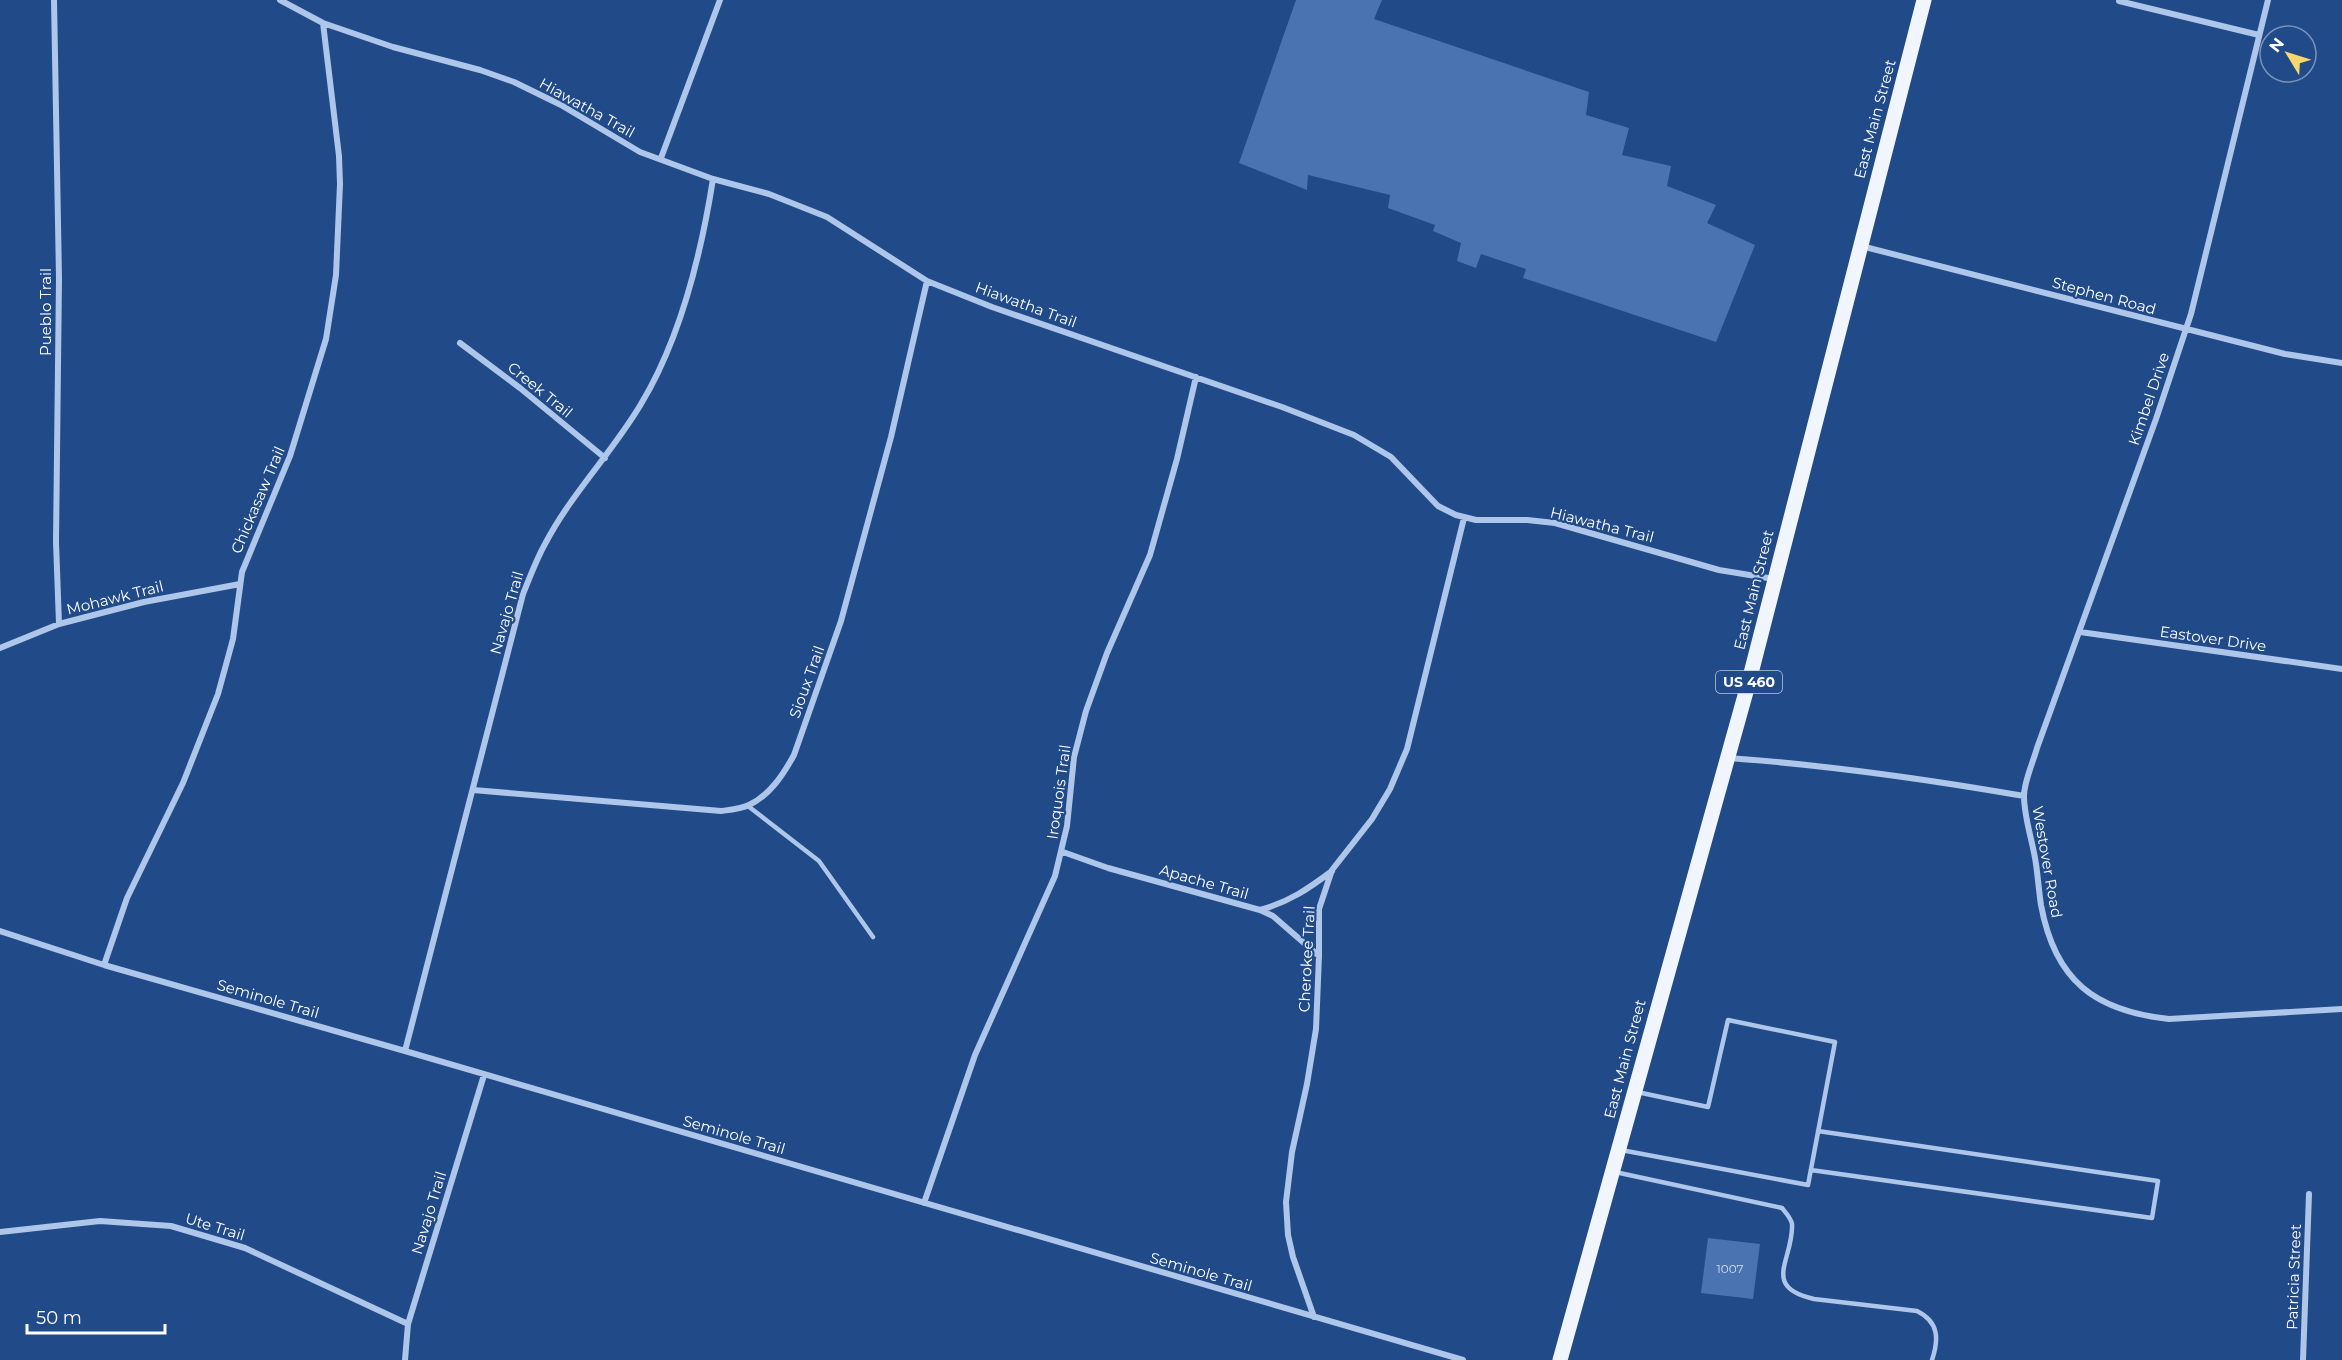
<svg xmlns="http://www.w3.org/2000/svg" width="2342" height="1360" font-family="Montserrat,sans-serif">
<rect width="100%" height="100%" fill="#214a89"/>
<path fill="#4a73b1" d="M1296,0H1382L1374,19L1589,92L1586,115L1629,128L1622,155L1671,166L1667,186L1716,205L1707,223L1755,245L1716,342L1523,278L1526,269L1481,254L1476,268L1457,261L1461,243L1433,231L1435,225L1388,208L1390,195L1308,175L1307,190L1239,163Z
M1708,1238L1760,1244L1753,1299L1701,1293Z"/>
<g fill="none" stroke-linecap="round" stroke-linejoin="round">
<path stroke="#adc6ea" stroke-width="4.5" d="M748,806L819,861L873,937
M1621,1150L1808,1185L1835,1042L1728,1020L1708,1107L1637,1092
M1811,1170L2152,1218L2158,1181L1818,1131
M1615,1172L1782,1208C1786,1213 1791,1218 1792,1224C1794,1259 1760,1287 1814,1299L1917,1311C1939,1322 1939,1339 1932,1360"/>
<path stroke="#adc6ea" stroke-width="6" d="M54,0L59,278L56,542L59,624
M280,0L323,23L393,47L480,70L514,82L561,105L640,152L713,179L769,194L827,217L927,281L992,307L1282,407L1354,435L1391,457L1438,506L1456,515L1476,520H1527L1555,523L1719,570L1774,579
M2268,0L2191,314L2156,419L2037,748C2033,763 2024,781 2024,796C2024,818 2033,842 2036,864C2038,878 2039,892 2041,905C2055,981 2095,1011 2169,1019L2342,1009
M2119,1L2259,35
M661,158L720,0
M1861,246L2285,354L2342,363
M460,343L520,388L605,458
M2080,632L2342,669
M0,648L59,624L144,602L240,584
M1728,758C1827,765 1926,779 2024,796
M473,790L721,811C729,810 741,809 749,805C770,795 783,775 794,755L841,621L891,437L927,281
M1063,852L1108,868L1260,910C1289,902 1308,889 1332,871
M1260,910L1273,916L1319,956
M0,931L104,965L405,1051L1463,1360
M104,965L127,898L183,783L218,694L233,639L242,572L290,456L326,339L336,275L340,184L339,156L323,23
M405,1051L523,594C530,577 536,560 545,544C571,494 612,453 641,404C681,338 701,255 713,179
M924,1203L975,1055L1055,876L1067,826L1074,757L1086,711L1107,653L1150,555L1177,459L1196,377
M0,1232L100,1221L171,1226L245,1248L408,1324
M1314,1317L1293,1257L1288,1235L1286,1202L1292,1152L1307,1084L1316,1029L1319,956V909L1332,870L1372,819L1390,789L1407,749L1464,518
M405,1360L408,1324L484,1075
M2303,1360L2309,1194"/>
<path stroke="#f1f5fe" stroke-width="15" d="M1560,1360L1749,681L1924,0"/>
</g>
<g text-anchor="middle" stroke-width="4.5" stroke-linejoin="round" paint-order="stroke">
<g font-size="12" fill="#d2dcec">
<text x="1730" y="1273">1007</text>
</g>
<rect fill="#214a89" stroke="#bcc9dc" stroke-width="1.5" x="1716" y="671" width="66" height="22" rx="4.5"/>
<g font-size="14" font-weight="bold" fill="#fff">
<text x="1749" y="687">US 460</text>
</g>
<g font-size="15" fill="#fff" stroke="#214a89">
<text transform="translate(587 108) rotate(29)" y="5">Hiawatha Trail</text>
<text transform="translate(1875 119) rotate(-75)" y="5">East Main Street</text>
<text transform="translate(2104 296) rotate(15)" y="5">Stephen Road</text>
<text transform="translate(1026 305) rotate(20)" y="5">Hiawatha Trail</text>
<text transform="translate(46 312) rotate(-90)" y="5">Pueblo Trail</text>
<text transform="translate(540 390) rotate(39)" y="5">Creek Trail</text>
<text transform="translate(2149 399) rotate(-71)" y="5">Kimbel Drive</text>
<text transform="translate(258 500) rotate(-67)" y="5">Chickasaw Trail</text>
<text transform="translate(1602 525) rotate(14)" y="5">Hiawatha Trail</text>
<text transform="translate(1754 590) rotate(-76)" y="5">East Main Street</text>
<text transform="translate(115 598) rotate(-14)" y="5">Mohawk Trail</text>
<text transform="translate(507 613) rotate(-74)" y="5">Navajo Trail</text>
<text transform="translate(2213 639) rotate(8)" y="5">Eastover Drive</text>
<text transform="translate(807 682) rotate(-70)" y="5">Sioux Trail</text>
<text transform="translate(1059 792) rotate(-82)" y="5">Iroquois Trail</text>
<text transform="translate(2047 862) rotate(80)" y="5">Westover Road</text>
<text transform="translate(1204 882) rotate(16)" y="5">Apache Trail</text>
<text transform="translate(1307 959) rotate(-87)" y="5">Cherokee Trail</text>
<text transform="translate(268 999) rotate(16)" y="5">Seminole Trail</text>
<text transform="translate(1625 1059) rotate(-75)" y="5">East Main Street</text>
<text transform="translate(734 1135) rotate(16)" y="5">Seminole Trail</text>
<text transform="translate(429 1213) rotate(-73)" y="5">Navajo Trail</text>
<text transform="translate(215 1227) rotate(17)" y="5">Ute Trail</text>
<text transform="translate(1201 1272) rotate(16)" y="5">Seminole Trail</text>
<text transform="translate(2294 1277) rotate(-88)" y="5">Patricia Street</text>
</g>
</g>
<g transform="translate(2288 54) rotate(308)"><circle r="28" fill="#214a89" stroke="#7a92b8" stroke-width="1.5"/>
<path d="M0-4.5L10 22L0 15L-10 22Z" fill="#f7d66e"/>
<text y="-9" font-size="16" font-weight="bold" text-anchor="middle" fill="#ffffff">N</text>
</g>
<path d="M27 1324v9h138v-9" fill="none" stroke="#ffffff" stroke-width="3"/>
<text x="36" y="1324" font-size="18" fill="#ffffff" stroke="#214a89" stroke-width="4.5" paint-order="stroke">50 m</text>
</svg>
